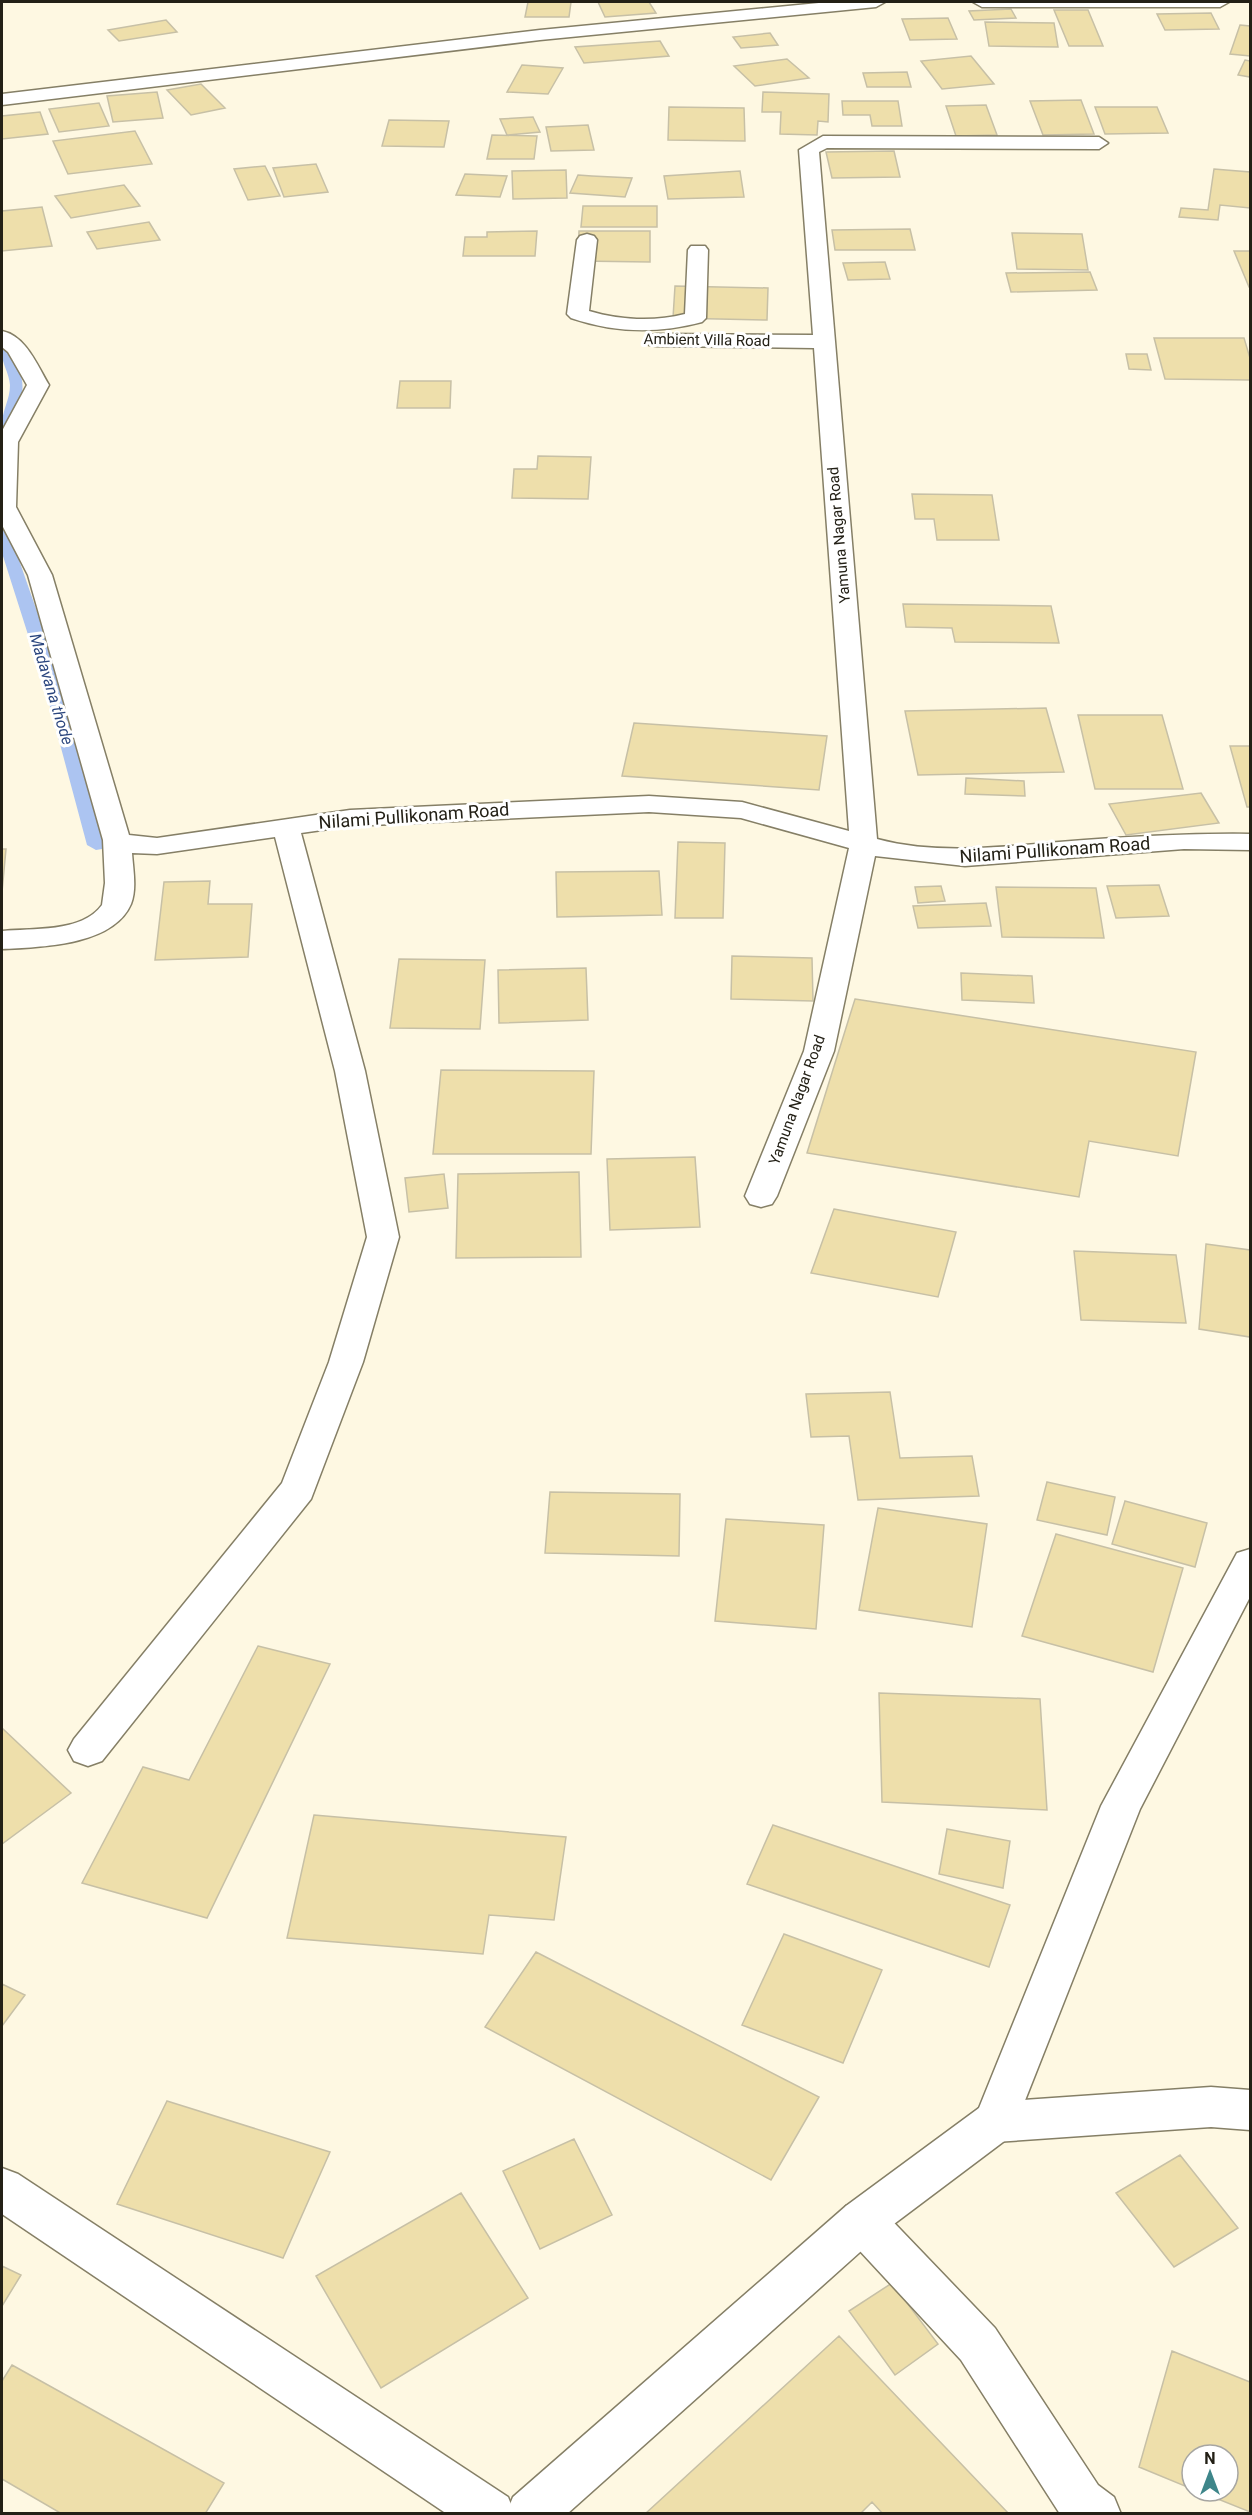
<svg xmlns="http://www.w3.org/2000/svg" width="1252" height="2515" font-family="Roboto,sans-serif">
<rect width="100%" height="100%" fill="#fef8e2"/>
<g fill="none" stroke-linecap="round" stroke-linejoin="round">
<path fill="#acc4f1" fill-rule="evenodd" d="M2,348L7,349C26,377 27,388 13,419C10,425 9,430 2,432C0,412 10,402 10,385C9,371 0,362 2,348Z
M2,529L10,534L50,649L105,845L102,849L96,850L87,845L45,688L2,553Z"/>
</g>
<path fill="#eedfab" stroke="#c7c0a6" stroke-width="1.5" d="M528,2H571L569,17H525Z
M598,2H649L656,13L605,17Z
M1011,9L1016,18L974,20L969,11Z
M1054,10H1088L1103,46H1069Z
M1211,13L1219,29L1165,30L1157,14Z
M948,18L957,39L910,40L902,19Z
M166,20L177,32L119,41L108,30Z
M985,22L1054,23L1058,47L989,46Z
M1240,25L1250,26V56L1230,54Z
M770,33L778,45L741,48L733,37Z
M660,41L669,56L584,63L575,47Z
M971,56L994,84L942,89L921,61Z
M787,59L809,78L755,86L734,66Z
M1245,60L1250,61V77L1238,75Z
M522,65L563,68L548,94L507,92Z
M907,72L911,87H867L863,73Z
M201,84L225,108L191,115L167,90Z
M157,92L163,118L113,122L107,96Z
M763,92L829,94L828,122L818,121L817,135L780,134L781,112H762Z
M1081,100L1094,134L1043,135L1030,101Z
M842,101H898L902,126H872L870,115H843Z
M99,103L109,126L59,132L49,109Z
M986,105L997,135L956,136L946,106Z
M669,107L744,108L745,141L668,140Z
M1095,107H1157L1168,133L1105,134Z
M40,112L48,134L2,139V116Z
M533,117L540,132L507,135L500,119Z
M389,120L449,121L444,147L382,146Z
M588,125L594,150L551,151L546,127Z
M135,131L152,164L68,174L53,141Z
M492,135L537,136L534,159H487Z
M894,151L900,177L832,178L826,152Z
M316,164L328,192L284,197L273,168Z
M265,166L280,196L248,200L234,169Z
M1214,169L1250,172V208L1220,205L1218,220L1179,217L1181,208L1208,210Z
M566,170L567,198L513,199L512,171Z
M740,171L744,197L668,199L664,176Z
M465,174L507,176L500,197L456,195Z
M578,175L592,176L632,178L625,197L570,193Z
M124,185L140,206L71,218L55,196Z
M583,206H657V227H581Z
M42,207L52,246L2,251V211Z
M149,222L160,240L97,249L87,232Z
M910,229L915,250H835L832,230Z
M537,231L535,256H463L465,237H487V232Z
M579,231H650V262L578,261Z
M1012,233L1082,234L1088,270L1017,269Z
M1234,251H1250V287H1249Z
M885,262L890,279L848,280L843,263Z
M1090,272L1097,290L1011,292L1006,273Z
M675,286L768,288L767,320L673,318Z
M1154,338H1244L1250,358V380L1165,379Z
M1126,354H1147L1151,370L1129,369Z
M400,381H451L450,408H397Z
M538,456L591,457L588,499L512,498L514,469H537Z
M912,494L992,495L999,540H937L934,519H915Z
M903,604L1051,606L1059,643L955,642L952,628L906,627Z
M1046,708L1064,772L918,775L905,711Z
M1078,715H1162L1183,789H1095Z
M634,723L827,736L819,790L622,776Z
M1230,746H1250V807H1247Z
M966,778L1024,781L1025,796L965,794Z
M1201,793L1219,823L1126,835L1109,804Z
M678,842L725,843L723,918H675Z
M2,849H6L2,892Z
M659,871L662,915L557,917L556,872Z
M210,881L208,904H252L248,957L155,960L164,882Z
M1159,885L1169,916L1116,918L1107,886Z
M941,886L945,901L918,903L915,887Z
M996,887L1096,888L1104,938L1002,937Z
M986,903L991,926L918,928L913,906Z
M732,956L812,958L813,1001L731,999Z
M399,959L485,960L480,1029L390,1028Z
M586,968L588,1020L499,1023L498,970Z
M961,973L1032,976L1034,1003L962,1000Z
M855,999L1196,1052L1178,1156L1089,1141L1079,1197L807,1153Z
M441,1070L594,1071L591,1154H433Z
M695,1157L700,1227L610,1230L607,1159Z
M579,1172L581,1257L456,1258L458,1174Z
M444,1174L448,1208L409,1212L405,1178Z
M834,1209L956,1232L938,1297L811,1273Z
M1206,1244L1250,1250V1337L1199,1329Z
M1074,1251L1176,1255L1186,1323L1081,1320Z
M890,1392L900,1458L972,1456L979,1496L858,1500L849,1436L811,1437L806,1394Z
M1047,1482L1115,1497L1107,1535L1037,1520Z
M550,1492L680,1494L679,1556L545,1553Z
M1125,1501L1207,1523L1195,1567L1112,1544Z
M878,1508L987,1524L972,1627L859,1610Z
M726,1519L824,1525L816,1629L715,1621Z
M1056,1534L1183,1568L1153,1672L1022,1636Z
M258,1646L330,1664L207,1918L82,1883L143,1767L189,1780Z
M879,1693L1040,1699L1047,1810L882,1802Z
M2,1728L71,1793L2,1844Z
M314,1815L566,1837L554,1920L489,1915L483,1954L287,1938Z
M773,1825L1010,1905L989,1967L747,1884Z
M947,1829L1010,1841L1003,1888L939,1874Z
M784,1934L882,1970L843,2063L742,2025Z
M536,1952L819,2097L771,2180L485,2027Z
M2,1984L25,1995L2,2026Z
M167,2101L330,2152L283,2258L117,2204Z
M574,2139L612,2215L540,2249L503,2171Z
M1180,2155L1238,2228L1174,2267L1116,2193Z
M461,2193L528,2298L381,2388L316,2276Z
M2,2266L21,2275L2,2306Z
M892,2283L938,2344L895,2375L849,2311Z
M839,2336L1009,2514H883L872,2502L860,2514H645Z
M1172,2351L1250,2382V2512L1198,2491H1228V2455H1192V2489L1139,2467Z
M12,2365L224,2483L205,2514H62L2,2479V2381Z"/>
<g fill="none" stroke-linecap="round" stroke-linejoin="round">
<g stroke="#857f66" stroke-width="3">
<path id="lane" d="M2,2168L18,2174L508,2497L515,2514H447L2,2214Z"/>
</g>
<g stroke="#857f66" stroke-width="3">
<path id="street" d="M829,2H885L876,7L540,40L2,105V94L540,30Z
M973,2H1229L1220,7H982Z
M823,136L1099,137L1108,143L1099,149L827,148L819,152L877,839C936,855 999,847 1059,842C1123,837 1186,833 1250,834V850L1184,849L965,866L875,856L834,1051L777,1196L772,1204L761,1207L750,1204L745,1196L804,1051L849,848L741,818L649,812L350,826L301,833L365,1071L399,1237L363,1362L311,1499L102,1761L88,1766L74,1761L68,1750L74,1739L282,1483L329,1362L367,1237L335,1071L275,837L157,854L132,853C133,869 137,889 131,904C113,946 40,947 2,949V931C31,928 82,933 102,905L105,883L103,840L28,575L2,525V431L27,385L8,352L2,347V331C26,336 37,365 49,385L18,442L16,507L52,575L129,835L157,838L350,810L649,796L742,802L849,831L814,348L657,346L649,345L646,340L649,335L657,334L813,335L799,150Z
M587,234L594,236L597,240L589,311C619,320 654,322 685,314L688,250L691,246H705L708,250L706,318L702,322C657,334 615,333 571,318L567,314L577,240L580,236Z
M1211,2087L1250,2090V2130L1211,2127L995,2142L979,2136L973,2122L979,2108L995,2102Z
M862,2200L878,2206L995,2328L1098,2485L1114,2497L1121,2514H1060L961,2360L846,2236L839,2221L846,2206Z"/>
</g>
<g stroke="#857f66" stroke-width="3">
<path id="secondary" d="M1250,1549V1597L1140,1809L1011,2136L878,2236L567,2514H506L513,2497L846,2206L979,2108L1101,1806L1237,1553Z"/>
</g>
<use href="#lane" fill="#fff" fill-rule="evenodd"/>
<use href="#street" fill="#fff" fill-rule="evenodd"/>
<use href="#secondary" fill="#fff" fill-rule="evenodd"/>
</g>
<g text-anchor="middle" stroke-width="6" stroke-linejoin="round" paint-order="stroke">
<g font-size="15" fill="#232016" stroke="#fff">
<text transform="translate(707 340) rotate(1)" y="5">Ambient Villa Road</text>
<text transform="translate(839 535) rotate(-95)" y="5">Yamuna Nagar Road</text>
<text transform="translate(797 1100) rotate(-70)" y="5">Yamuna Nagar Road</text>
</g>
<g font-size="16" font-style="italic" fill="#2b467e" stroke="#fff">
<text transform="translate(52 689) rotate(73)" y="6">Madavana thode</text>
</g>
<g font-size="18" fill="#232016" stroke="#fff">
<text transform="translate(414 816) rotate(-4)" y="6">Nilami Pullikonam Road</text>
<text transform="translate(1055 850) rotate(-4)" y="6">Nilami Pullikonam Road</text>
</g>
</g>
<rect width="1252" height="2515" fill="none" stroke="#232016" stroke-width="6"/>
<g transform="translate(1210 2473)"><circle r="28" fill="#ffffff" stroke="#a7a6a2" stroke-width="1.5"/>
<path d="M0-4.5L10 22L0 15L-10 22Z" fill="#3e868a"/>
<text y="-9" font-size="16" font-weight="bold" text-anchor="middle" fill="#232016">N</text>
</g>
</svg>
